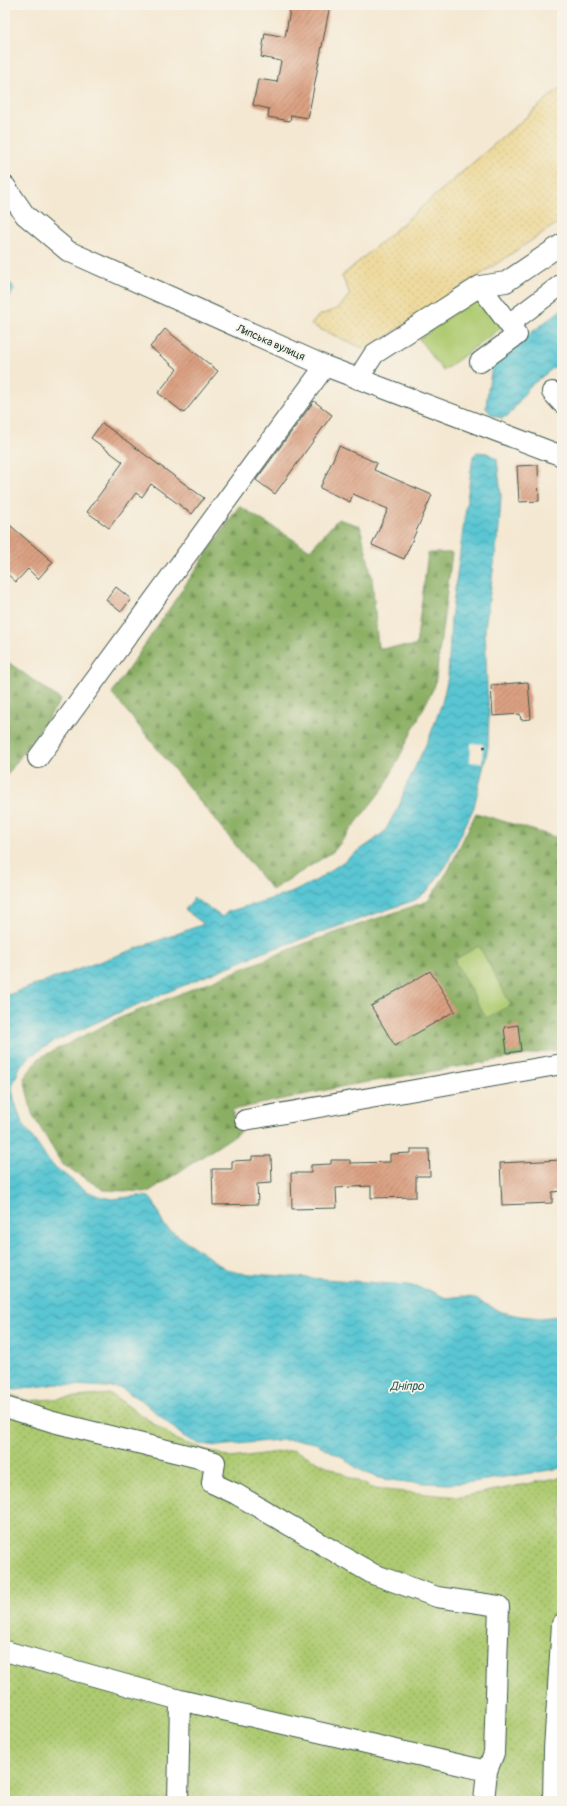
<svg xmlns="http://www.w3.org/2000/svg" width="567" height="1806" font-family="Pangolin,sans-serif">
<defs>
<pattern id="grass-dots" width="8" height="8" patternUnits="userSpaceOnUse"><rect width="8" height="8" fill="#aecb71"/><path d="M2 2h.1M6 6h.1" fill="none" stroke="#8da65e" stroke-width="1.8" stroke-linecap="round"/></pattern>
<pattern id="forest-firs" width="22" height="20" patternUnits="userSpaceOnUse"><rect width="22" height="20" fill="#8aaf63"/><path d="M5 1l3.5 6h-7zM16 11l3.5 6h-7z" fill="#709052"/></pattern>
<pattern id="sand-dots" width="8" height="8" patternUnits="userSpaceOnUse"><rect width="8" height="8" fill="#eeda9e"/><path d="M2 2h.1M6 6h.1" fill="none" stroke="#ccbc89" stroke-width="1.8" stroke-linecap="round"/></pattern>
<pattern id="water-waves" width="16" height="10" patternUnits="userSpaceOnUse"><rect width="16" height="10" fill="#5ac6d3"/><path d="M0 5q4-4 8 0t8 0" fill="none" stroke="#4aa2ac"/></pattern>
<pattern id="building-hatch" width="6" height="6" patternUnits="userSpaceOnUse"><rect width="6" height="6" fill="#dba082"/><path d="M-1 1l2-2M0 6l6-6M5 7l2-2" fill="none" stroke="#b1846b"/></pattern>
</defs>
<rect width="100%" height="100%" fill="#f7f3e8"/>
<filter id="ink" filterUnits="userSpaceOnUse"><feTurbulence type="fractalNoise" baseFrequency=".025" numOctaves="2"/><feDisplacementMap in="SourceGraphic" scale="8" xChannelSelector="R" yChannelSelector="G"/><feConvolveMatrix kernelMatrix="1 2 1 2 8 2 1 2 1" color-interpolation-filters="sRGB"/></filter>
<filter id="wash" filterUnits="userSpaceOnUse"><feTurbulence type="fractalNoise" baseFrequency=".012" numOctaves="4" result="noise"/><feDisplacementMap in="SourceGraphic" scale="16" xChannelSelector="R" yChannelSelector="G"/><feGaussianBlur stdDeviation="0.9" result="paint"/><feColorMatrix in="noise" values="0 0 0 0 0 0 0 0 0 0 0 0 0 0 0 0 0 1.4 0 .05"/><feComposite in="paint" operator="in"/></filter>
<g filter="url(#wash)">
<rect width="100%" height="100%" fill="#f4e8d2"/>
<path fill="url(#grass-dots)" stroke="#668452" d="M5,1393L29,1401L111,1394L179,1441L231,1458L294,1450L374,1489L460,1497L562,1477V1801H5Z"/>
<path fill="url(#forest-firs)" stroke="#54764c" d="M239,506L310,550L338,519L360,526L372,577L378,648L416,646L428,553H452L435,685L385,786L334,851L272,890L112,693Z
M5,660L61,700L5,778Z
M476,813L562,839V1049L345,1086L232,1110L240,1132L148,1192L104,1190L62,1164L32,1114L24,1078L39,1058L115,1020L306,943L428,901L448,871Z"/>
<path fill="url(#sand-dots)" stroke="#868c69" d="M562,86V220L367,350L311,325L318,316L339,308L350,294L342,276Z"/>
<path fill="#aecb71" stroke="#668452" d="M482,293L505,325L443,371L419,339Z
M479,946L511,1005L486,1018L454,960Z"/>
<path fill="url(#water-waves)" stroke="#3c8284" d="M5,279L12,285L14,290L5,303Z
M562,309V361L529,387L509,415L502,418L493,416L486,408L488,390L493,362Z
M477,452L487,453L497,459L501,495L499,528L485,628L487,689L489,711L488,747L474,807L446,866L427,891L415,900L261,953L120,1012L53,1042L30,1056L20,1067L12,1087L14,1099L22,1123L51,1164L83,1189L98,1196L112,1199L139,1196L149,1197L154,1203L164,1226L227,1270L239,1273L408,1285L428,1290L446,1298L463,1296L473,1298L502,1312L519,1316L540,1318L562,1316V1468L473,1482L449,1484L404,1482L379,1478L358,1469L342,1457L315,1443L299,1440H277L218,1446L199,1444L183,1436L145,1403L121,1388L56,1384L16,1390L5,1388V996L204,924L185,910L194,898L222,917L227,912L291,893L317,880L373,841L385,831L391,820L400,804L405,788L430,736L442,703L448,677L451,619L473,456Z"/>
<path fill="#f4e8d2" d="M471,743L483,744L482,763L470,762Z"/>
<g id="blocks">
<path fill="url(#building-hatch)" d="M291,5H330L308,118L291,115L290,121L268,117L269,109L253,105L258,79L277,82L281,61L261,57L265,33L285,37Z
M165,329L218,371L184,413L158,393L177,369L150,347Z
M314,401L332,415L275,494L256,480Z
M102,423L204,498L192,514L151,484L142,497L136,493L109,528L87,512L123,462L91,438Z
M339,446L377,463L374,470L432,495L404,559L372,545L388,509L353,494L350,502L320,488Z
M538,465L539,501L519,502L517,466Z
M5,521L53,562L38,579L28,569L16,582L5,572Z
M116,587L131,599L121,612L106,600Z
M528,682L531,719L521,720L520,714L493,716L491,685Z
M430,971L455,1011L395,1046L371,1006Z
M518,1025L521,1051L507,1053L504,1027Z
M411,1149H429L430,1176H416V1197L371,1198V1186L336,1188L337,1208L292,1209L291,1173H311V1165L331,1164V1160H350V1163L390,1162V1154L411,1153Z
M252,1156H271L272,1183L257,1184L258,1204L213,1205L212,1169H232V1161L252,1160Z
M562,1160V1191L552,1192V1203L502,1205L500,1163Z"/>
</g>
</g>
<g filter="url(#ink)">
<use href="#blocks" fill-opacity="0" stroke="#3f574c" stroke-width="1"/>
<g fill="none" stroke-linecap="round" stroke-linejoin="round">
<g stroke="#3f574c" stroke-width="22">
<path id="minor" d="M5,186L25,215L68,251L325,366L562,456
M509,324L562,284
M480,362L517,335L480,286
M358,379L374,354L480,286L506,282L562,244
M552,392L562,403
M38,758L325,366
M245,1120L562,1064
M5,1407L53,1422L215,1462L212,1483L236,1494L373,1574L437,1597L499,1606L494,1753L487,1771
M5,1651L180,1700L487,1771L484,1801
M178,1801L180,1700
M553,1801L554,1749L562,1624"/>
</g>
<path stroke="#3f574c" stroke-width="2.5" stroke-dasharray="3 3" stroke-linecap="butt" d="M483,747H488"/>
<use href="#minor" stroke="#fff" stroke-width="20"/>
</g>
</g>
<g text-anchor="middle" stroke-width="3.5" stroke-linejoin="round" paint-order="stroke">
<g font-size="11" fill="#1f3d34" stroke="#f7f3e8">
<text transform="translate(271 342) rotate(24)" y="4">Липська вулиця</text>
</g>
<g font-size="12" font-style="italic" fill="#2e5f5c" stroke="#f7f3e8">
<text x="407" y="1390">Дніпро</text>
</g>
</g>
<rect width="567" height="1806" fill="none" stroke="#f7f3e8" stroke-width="20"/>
</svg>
